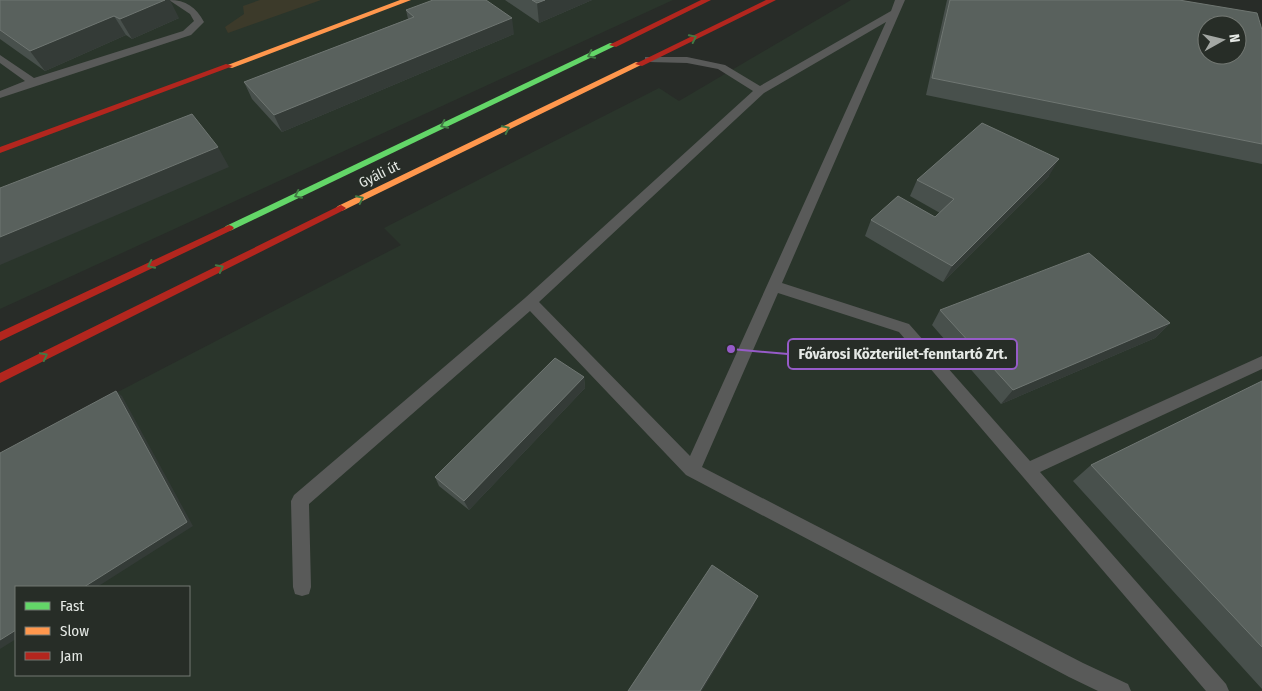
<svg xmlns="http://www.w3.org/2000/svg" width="1262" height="691" font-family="'Fira Sans Condensed',sans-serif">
<rect width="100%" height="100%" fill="#282c28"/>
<path fill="#2a352b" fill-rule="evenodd" d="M0,0H673L0,309Z
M851,0H1118L1262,24V691H0V453L401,245L384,228L659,88L679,101ZM1207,25H1237V55H1207ZM16,587H189V675H16Z"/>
<path fill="#3c3a2a" d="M260,0H321L228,33L225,27L244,14L243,6Z"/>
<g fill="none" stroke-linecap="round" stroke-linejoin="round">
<path fill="#595a59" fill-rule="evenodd" d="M169,0C186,0 196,7 204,22L191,35L0,98V91L25,81L0,63V55L34,78L183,31L194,21L190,14Z
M895,0H905L782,283L909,324L1030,461L1262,356V369L1040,472L1226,684L1229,691H1206L899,332L778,293L702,467L1083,663L1128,684L1131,691H1098L1069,677L686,475L530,311L309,504L311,587L309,594L302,596L295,594L293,587L291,501L294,495L525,298L753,91L718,69L687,63L649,62L645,61V57H687L725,65L760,86L891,11ZM886,22L690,456L539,302L764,93Z"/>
<path fill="#63d668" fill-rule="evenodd" d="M610,43L617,45L232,230L229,231L224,228L226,226Z"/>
<path fill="#ff974d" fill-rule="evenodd" d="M400,0H411L232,68L225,66Z
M636,62L643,64L344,210L341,211L336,208L338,206Z"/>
<path fill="#b3261e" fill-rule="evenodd" d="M701,0H711L616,47L609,45Z
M766,0H776L642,66L635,64Z
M226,64L233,66L0,153V147Z
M341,205L346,208L344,210L0,383V373Z
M229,225L232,226L234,228L232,230L0,341V332Z"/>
</g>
<path fill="#48504c" d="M0,0L179,18L132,39L126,35L45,71L0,39Z
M505,0H592L539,23Z
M947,0H1179L1262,30V164L926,95Z
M406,10L514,34L282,132L252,99L244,82L408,19Z
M1049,176L943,282L865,236L871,220L935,217L940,213L910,196L917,180Z
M940,310L1170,323L1155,338L1001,404L932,325Z
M584,377L585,388L469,510L439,486L435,477Z
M1262,381V689L1073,481L1091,465Z"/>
<path fill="#343b37" d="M165,0H170L179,18L132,39L120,19Z
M545,0H592L539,23L537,3Z
M114,16L126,35L45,71L30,51Z
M512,18L514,34L282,132L274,115Z
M218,147L229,167L0,265V237Z
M1059,159L1049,176L943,282L952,266Z
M1170,323L1155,338L1001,404L1013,390Z
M584,377L585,388L469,510L464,501Z
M116,391L122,396L193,526L97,587H84Z
M758,596L753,607L702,691H700Z
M16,630V639L0,649V640Z"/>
<path fill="#59615d" stroke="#6f7672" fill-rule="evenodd" d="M0,0H165L120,19L114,16L30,51L0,30Z
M433,0H486L512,18L274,115L244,82L414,17L406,10Z
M532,0H545L537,3Z
M950,0H1179L1257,13L1262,30V144L932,78ZM1207,25H1237V55H1207Z
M192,114L218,147L0,237V188Z
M982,123L1059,159L952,266L871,220L898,196L935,217L954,199L917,180Z
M1089,253L1170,323L1013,390L940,310Z
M555,358L584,377L464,501L435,477Z
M1262,381V647L1091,465Z
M116,391L187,522L84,587H16V630L0,640V453Z
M712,565L758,596L700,691H628Z"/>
<defs><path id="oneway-chevron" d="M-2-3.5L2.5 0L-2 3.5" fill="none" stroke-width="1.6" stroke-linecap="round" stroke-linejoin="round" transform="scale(1.25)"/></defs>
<g stroke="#427944">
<use href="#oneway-chevron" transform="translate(693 38) rotate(-26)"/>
<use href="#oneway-chevron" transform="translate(591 55) rotate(154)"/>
<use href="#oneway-chevron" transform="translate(444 125) rotate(154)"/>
<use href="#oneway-chevron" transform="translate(506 129) rotate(-26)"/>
<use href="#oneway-chevron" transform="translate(298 195) rotate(154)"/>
<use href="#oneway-chevron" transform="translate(360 199) rotate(-26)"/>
<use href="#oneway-chevron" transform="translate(151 265) rotate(154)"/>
<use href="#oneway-chevron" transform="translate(220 268) rotate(-27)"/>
<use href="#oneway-chevron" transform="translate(44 356) rotate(-27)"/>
</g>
<g text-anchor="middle" stroke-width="4" stroke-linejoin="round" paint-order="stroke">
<g font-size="14" fill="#e5e9e5" stroke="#272d27">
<text transform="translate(379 174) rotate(-26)" y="5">Gyáli út</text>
</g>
</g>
<path fill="none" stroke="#965bc8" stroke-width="2" d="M731 349L788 354"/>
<circle fill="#965bc8" stroke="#272d27" stroke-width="2" cx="731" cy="349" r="5"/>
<rect fill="#272d27" stroke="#965bc8" stroke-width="2" x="788" y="339" width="229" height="30" rx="5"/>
<g font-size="15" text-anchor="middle" font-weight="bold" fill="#e5e9e5">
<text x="903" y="359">Fővárosi Közterület-fenntartó Zrt.</text>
</g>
<rect x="15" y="586" width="175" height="90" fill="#272d27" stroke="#737873"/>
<rect x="25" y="602" width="25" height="8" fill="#63d668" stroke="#737873"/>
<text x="60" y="611" font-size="15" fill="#e5e9e5">Fast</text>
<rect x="25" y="627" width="25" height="8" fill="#ff974d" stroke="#737873"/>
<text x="60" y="636" font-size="15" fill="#e5e9e5">Slow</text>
<rect x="25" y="652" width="25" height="8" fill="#b3261e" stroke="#737873"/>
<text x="60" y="661" font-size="15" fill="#e5e9e5">Jam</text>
<g transform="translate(1222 40) rotate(82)"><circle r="24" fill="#272d27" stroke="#737873"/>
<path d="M0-4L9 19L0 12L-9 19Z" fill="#a3a7a3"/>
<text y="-8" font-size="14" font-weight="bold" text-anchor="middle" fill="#e5e9e5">N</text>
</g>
</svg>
